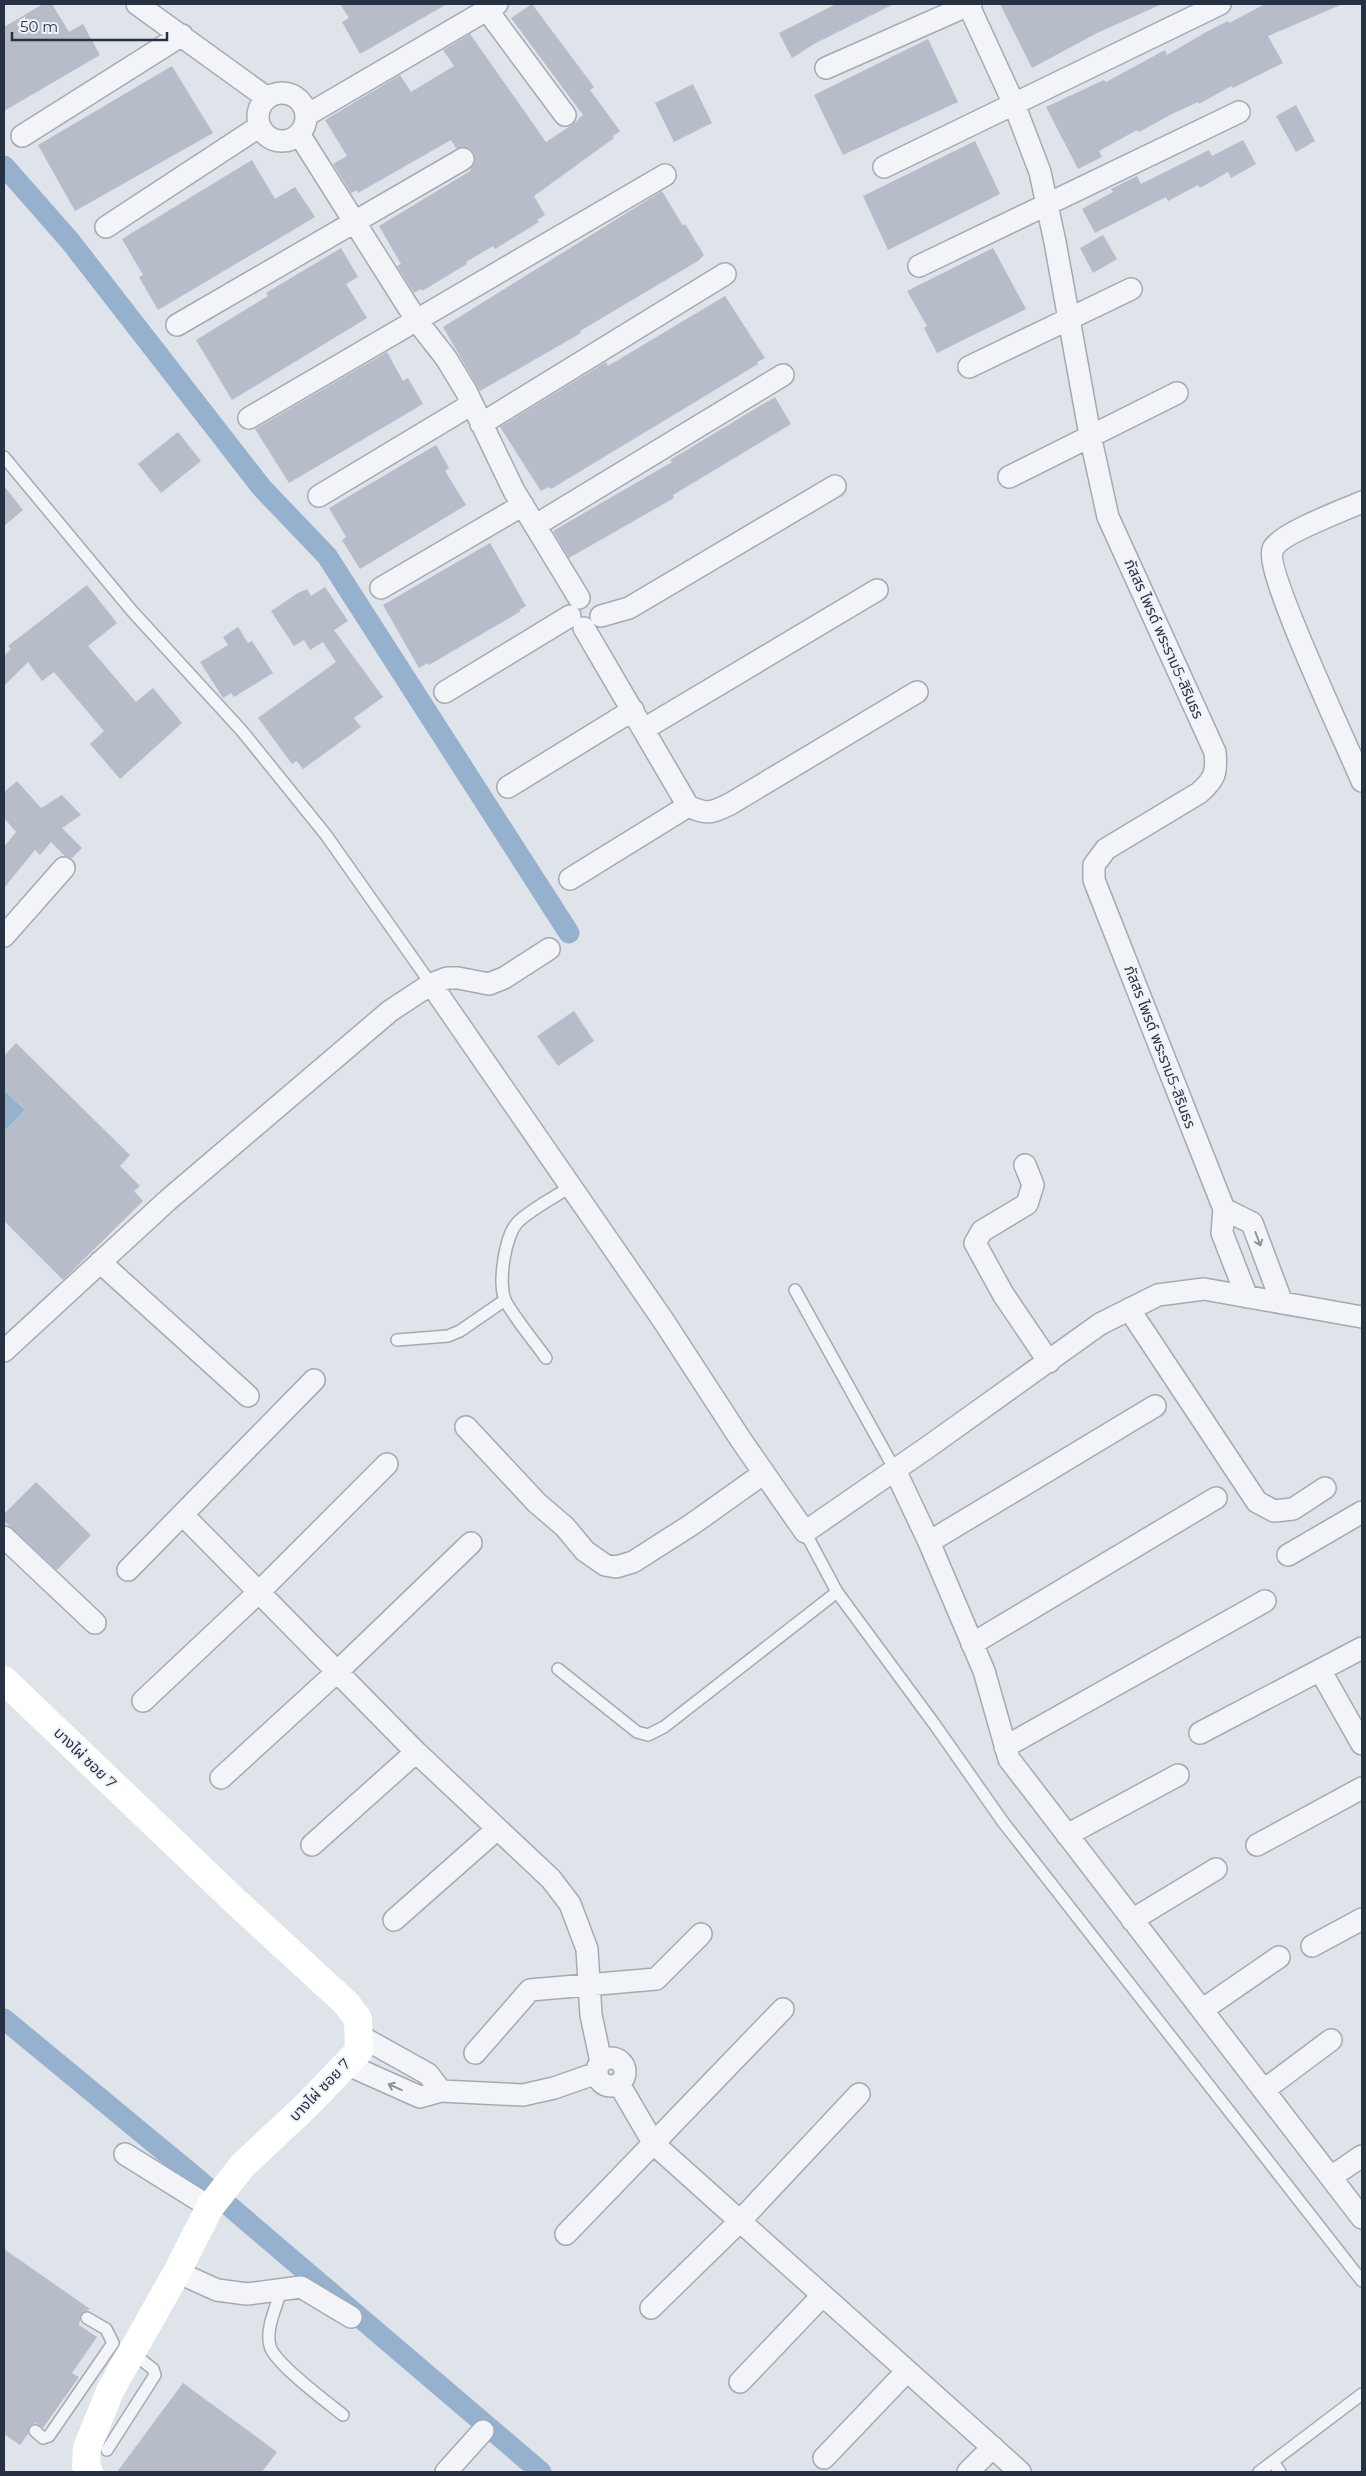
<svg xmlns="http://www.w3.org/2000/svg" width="1366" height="2476" font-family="Montserrat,'Noto Sans Thai',sans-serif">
<rect width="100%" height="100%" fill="#dfe3ea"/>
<path fill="#96b1cd" d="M4,1090L25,1110L4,1132Z"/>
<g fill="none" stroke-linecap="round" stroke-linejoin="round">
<path stroke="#96b1cd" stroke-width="21" d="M4,166L70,241L262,488L327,556L569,933
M4,2019L194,2176L541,2472"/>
</g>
<path fill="#b6bcc8" d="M43,4H52L69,32L83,24L100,55L4,111V27Z
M340,4H447L360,54L342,22L349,18Z
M532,4L594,87L590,90L620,131L613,136L614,138L534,196L545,215L537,220L539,222L495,249L493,246L466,262L467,264L422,291L421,289L414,293L397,266L401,264L379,226L470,171L475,159L474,153L469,148H456L451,140L358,193L357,190L351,193L333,164L347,156L325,120L400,75L411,92L454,66L443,50L470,34L546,142L572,125L583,115L511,18Z
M836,4H894L814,44L792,58L779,33Z
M1000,4H1162L1097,33L1032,68Z
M1265,4H1343L1268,36L1283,63L1233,88L1231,86L1199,104L1198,102L1170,115L1139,132L1137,130L1099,151L1102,157L1078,169L1046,107L1104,80L1106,82L1165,50L1167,55L1206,32L1228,21L1229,23Z
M928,39L958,102L843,155L814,95Z
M172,66L213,133L75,211L38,145Z
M693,84L712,123L674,142L655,103Z
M1296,105L1315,141L1296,152L1276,116Z
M1243,140L1256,164L1231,178L1228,172L1200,188L1198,185L1168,201L1166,197L1095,233L1082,209L1113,192L1111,189L1137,176L1141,184L1209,150L1212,156Z
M975,141L1000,194L888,250L863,196Z
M252,160L275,199L295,187L315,217L158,310L139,277L143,275L122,239Z
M662,191L683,226L685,224L704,255L698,261L580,331L581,333L480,391L443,327Z
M1103,235L1117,259L1093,273L1080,248Z
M341,248L358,277L346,284L367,318L232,400L196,340L268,296L266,293Z
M993,248L1026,309L937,353L924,328L927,326L907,291Z
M725,296L765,358L757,362L758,364L551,489L549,487L541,491L500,427L606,362L608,366Z
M387,352L403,381L408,378L423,404L289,483L255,429Z
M775,397L791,424L673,495L674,498L569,558L553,531L672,462L670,460Z
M178,432L201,461L161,493L138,464Z
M436,445L449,468L445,471L466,505L360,569L342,540L346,537L329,508Z
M4,486L23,510L4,526Z
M490,543L526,606L519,610L521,611L429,665L428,663L419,668L383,605Z
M87,585L117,623L88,646L136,702L153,688L182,723L120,779L90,744L104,731L54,672L42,681L28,662L4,686V656L11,649L8,646Z
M325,587L348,621L334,630L383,697L354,718L361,727L303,769L297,761L292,764L258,718L336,662L323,642L310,650L304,640L294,646L271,611L298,593L307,589L311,596Z
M238,627L248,643L252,641L273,673L234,697L231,693L223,698L200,662L228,645L223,637Z
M17,781L41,808L62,795L81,815L62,828L82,848L72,858L65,856L51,842L40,855L35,850L4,888V847L16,832L4,818V792Z
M574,1011L594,1041L558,1066L537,1036Z
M16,1043L130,1155L120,1166L140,1186L134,1191L143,1201L63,1280L4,1221V1132L25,1110L4,1090V1056Z
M36,1482L91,1535L57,1570L4,1521V1514Z
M4,2249L90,2309L81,2314L79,2325L97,2337L72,2373L79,2377L43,2428L35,2423L30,2426L28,2434L20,2445L4,2434Z
M183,2383L277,2452L262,2472H117Z"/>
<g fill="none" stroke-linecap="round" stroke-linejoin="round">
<g stroke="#a4aab5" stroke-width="14">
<path id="lane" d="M4,457L132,611L242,731L326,835L431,984
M795,1290L895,1470
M397,1340L448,1336L460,1331L505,1300
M546,1358C533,1340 517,1321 506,1302C497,1285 505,1233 519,1221C533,1208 553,1198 570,1187
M805,1532L837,1592L935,1725L1003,1822L1362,2281
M558,1669L637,1732L648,1735L664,1727L837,1592
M282,2288C277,2305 265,2329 270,2346C274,2363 327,2402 343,2415
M35,2431L43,2438L49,2436L113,2343L106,2329L87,2318
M107,2450L155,2375L153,2369L130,2351
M1273,2462L1280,2472
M1259,2472L1362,2394"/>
</g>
<g stroke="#a4aab5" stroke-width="24">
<path id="street" d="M137,4L267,98
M968,4L1014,104L1040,172L1055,242L1090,435L1108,517L1215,752C1217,773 1215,779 1199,793L1106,849L1094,865V880L1224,1209L1222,1233L1247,1297
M487,10L565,115
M826,68L971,4
M258 117a24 24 0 1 1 48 0a24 24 0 1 1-48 0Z
M307,115L497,4
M299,134L417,321L446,358L466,391L514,491L579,598
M22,136L182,35
M884,167L1220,4
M106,227L260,126
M919,266L1239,112
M177,325L463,159
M969,367L1131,289
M249,418L665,175
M481,424L725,274
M1009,477L1177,393
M319,496L472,404
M1362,502C1344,510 1279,534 1273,549C1263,569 1349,749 1362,781
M536,525L783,375
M381,588L523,505
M601,616L629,608L835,486
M584,628L688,806C707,815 712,813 730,804L917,692
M445,692L570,616
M644,729L877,590
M508,787L633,710
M570,879L688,806
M4,936L64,868
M431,984L663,1320L741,1440L805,1532L928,1447L1100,1324L1158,1295L1204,1289L1362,1317
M1025,1165L1033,1185L1027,1204L982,1231L975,1243L1003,1294L1049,1362
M1224,1209L1252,1223L1282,1303
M100,1262L248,1396
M1129,1309L1257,1502L1274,1511L1293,1509L1325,1488
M4,1351L168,1200L390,1011L431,984L447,978H458L489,984L504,978L549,949
M466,1427L537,1503L565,1527L585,1551L605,1565L616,1567L633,1562L691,1525L764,1473
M895,1470L929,1542L984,1671L1009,1759L1362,2218
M183,1515L416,1752L551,1879L570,1904L587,1949L591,2015L601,2062
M4,1537L95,1623
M929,1542L1155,1406
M1288,1555L1362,1512
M128,1570L314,1380
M972,1644L1216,1498
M1320,1670L1362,1744
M143,1701L259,1592L387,1464
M1200,1733L1362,1648
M1005,1747L1265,1601
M221,1778L338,1671L471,1543
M1067,1835L1178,1775
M312,1845L416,1752
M1257,1845L1362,1788
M394,1920L496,1830
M1132,1920L1216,1869
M1312,1946L1362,1919
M1202,2010L1279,1957
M360,2036L428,2074L441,2091
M475,2053L530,1990L656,1979L701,1934
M597 2072a14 14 0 1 1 28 0a14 14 0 1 1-28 0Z
M346,2064L420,2097L441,2091L523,2095L554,2088L597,2073
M619,2084L654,2144L1020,2472
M1264,2090L1331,2040
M125,2154L210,2207
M1331,2177L1362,2156
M566,2234L783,2009
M177,2272L217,2290L247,2294L301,2287L351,2317
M651,2308L739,2222L859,2094
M740,2382L822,2296
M824,2458L907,2371
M446,2472L483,2431
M968,2472L993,2447"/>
</g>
<use href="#lane" stroke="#f2f4f8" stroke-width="11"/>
<use href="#street" stroke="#f2f4f8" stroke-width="21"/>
<path stroke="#fff" stroke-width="28" d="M4,1680L235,1901L346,2003L358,2019L359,2051L307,2105L243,2165L210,2207L177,2272L110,2391L87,2448L86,2466L89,2472"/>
</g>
<defs><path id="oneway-shaft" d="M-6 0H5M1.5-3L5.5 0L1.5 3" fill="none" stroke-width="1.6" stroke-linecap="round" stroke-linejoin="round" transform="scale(1.25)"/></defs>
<g stroke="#8c929e">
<use href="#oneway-shaft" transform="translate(1258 1239) rotate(69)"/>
<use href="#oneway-shaft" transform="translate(395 2087) rotate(-156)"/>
</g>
<g text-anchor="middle" stroke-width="4" stroke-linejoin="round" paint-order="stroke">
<g font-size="15" fill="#263143" stroke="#eff2f7">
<text transform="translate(1164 639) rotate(66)" y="5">ภัสสร ไพรด์ พระราม5-สิรินธร</text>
<text transform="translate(1160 1047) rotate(69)" y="5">ภัสสร ไพรด์ พระราม5-สิรินธร</text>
<text transform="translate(85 1758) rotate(44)" y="5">บางไผ่ ซอย 7</text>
<text transform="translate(320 2090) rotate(-46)" y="5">บางไผ่ ซอย 7</text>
</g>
</g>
<rect width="1366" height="2476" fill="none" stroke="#263143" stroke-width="10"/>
<path d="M12 32v8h155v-8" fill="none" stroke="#263143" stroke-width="2.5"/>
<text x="20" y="32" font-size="15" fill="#263143" stroke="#eff2f7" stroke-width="4" paint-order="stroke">50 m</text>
</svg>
